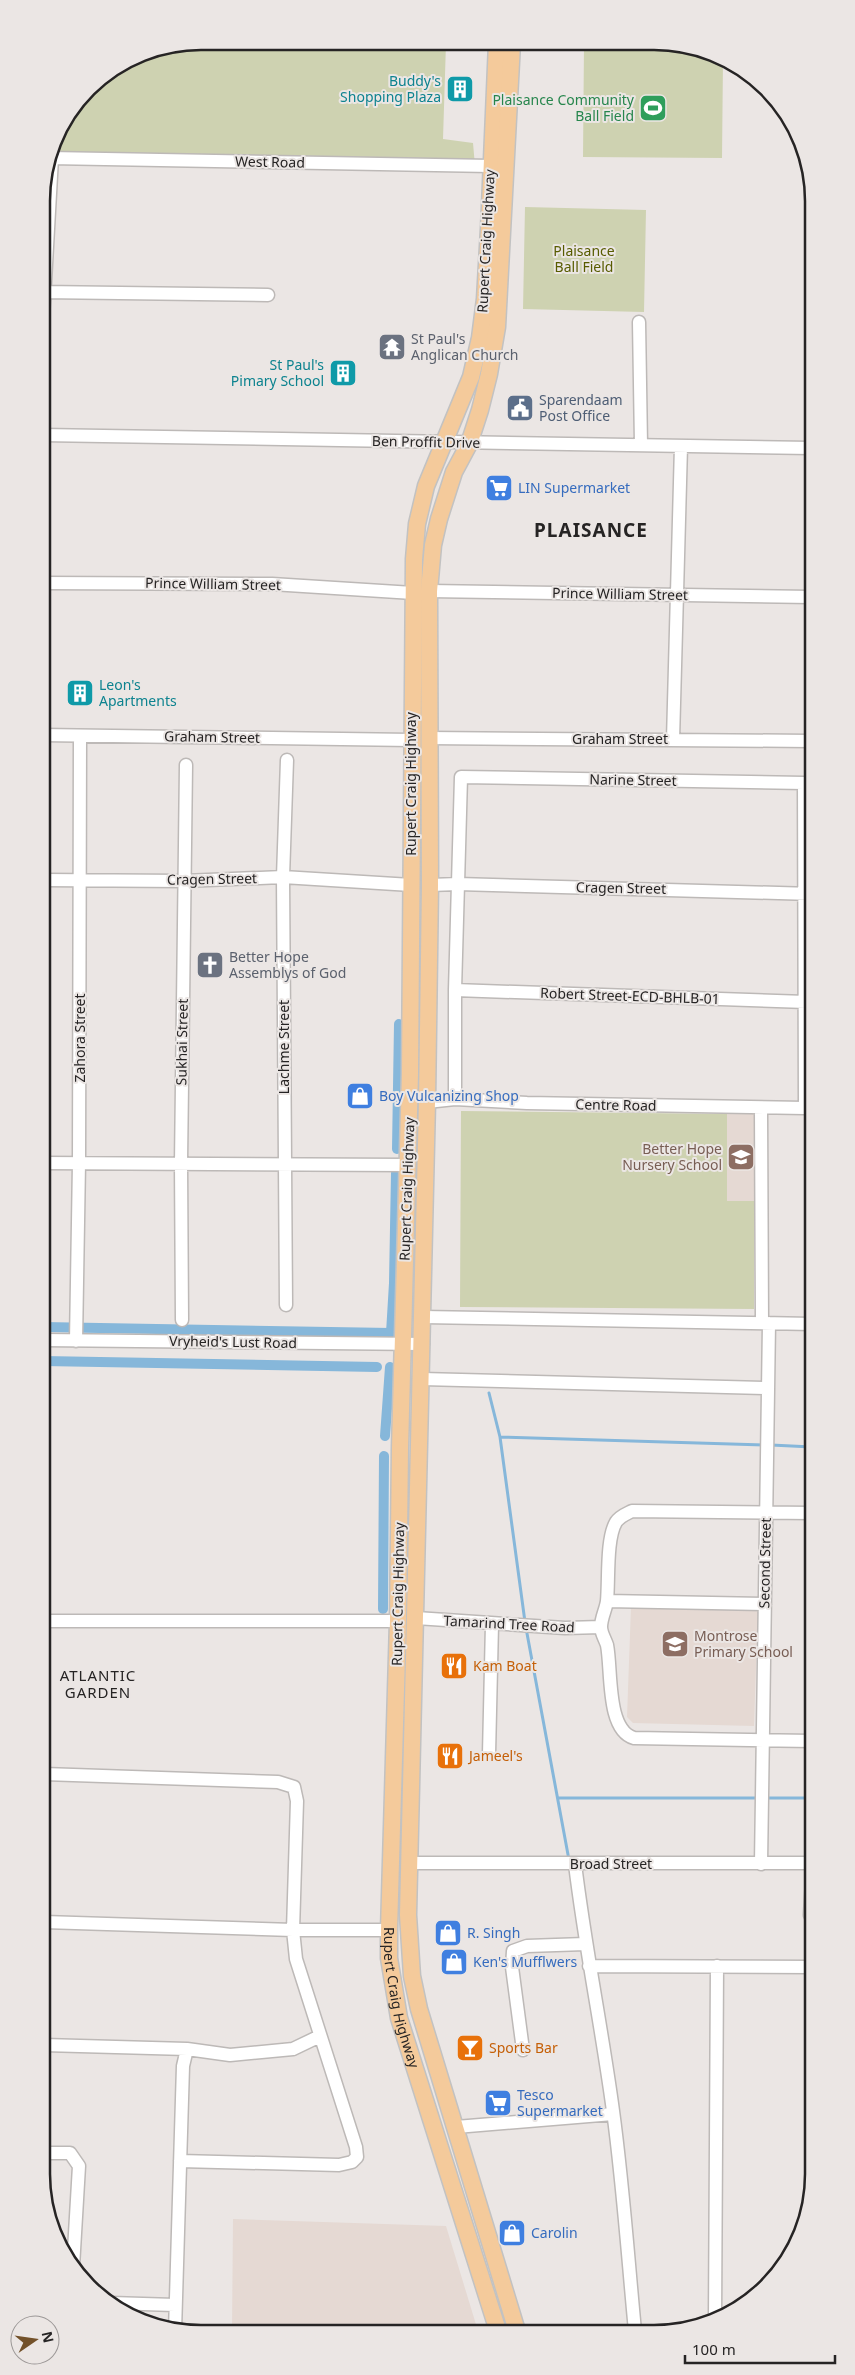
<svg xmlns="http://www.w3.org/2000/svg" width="855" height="2375" font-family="'Noto Sans',sans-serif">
<rect width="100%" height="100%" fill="#ebe6e4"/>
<path fill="#e5d9d3" d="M727,1114H755L754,1201H727Z
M631,1607L758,1608L754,1726L633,1723L627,1717Z
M233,2219L446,2226L478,2331H232Z"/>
<path fill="#ced2b1" d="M201,41L446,43L443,139L473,143L475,166L51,155L58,131L95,81L140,53Z
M584,44H685L723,59L722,158L583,157Z
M525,207L646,210L644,312L523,309Z
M461,1111L727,1114V1201H754V1309L460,1307Z"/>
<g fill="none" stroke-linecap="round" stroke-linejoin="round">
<path stroke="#86b7da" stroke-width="3" d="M489,1393L500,1437
M771,1445L812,1447
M525,1622L500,1437L764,1445
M526,1628L569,1860
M559,1798H758
M764,1798H813"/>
<path stroke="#86b7da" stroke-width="10" d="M397,1149L399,1024
M43,1327L391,1333L394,1283L396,1173
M43,1361L377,1367
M385,1436L390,1367
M383,1609L384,1456"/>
<g stroke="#bdb9b7" stroke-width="15">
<path id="minor" d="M50,158L491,166
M42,292L268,295
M639,322L641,445
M42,335L52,158
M42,435L811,448
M42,583L272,584L413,593
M429,591L811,597
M42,735L412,740
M428,738L811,741
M673,740L681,446
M43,880L184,881L283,877L411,885
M430,885L458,884L812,894
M455,990L806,1002
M427,1102L455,1099L527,1103L805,1108L804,783L461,777L455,990V1099
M761,1109L762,1323
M43,1163L408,1165
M286,1305L283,877L287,760
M423,1317L812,1324
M182,1320L181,1163L186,765
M43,1340L423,1344
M76,1341L79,1163L80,736
M422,1379L768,1388
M812,1513L632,1511C626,1514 620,1516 616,1522C606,1539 609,1580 607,1601C606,1609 601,1618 601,1627C601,1633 605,1639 607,1645C612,1670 606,1730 634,1738L813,1741
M607,1601L765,1604
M416,1618L565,1628L601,1627
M44,1621H398
M489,1754L492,1624
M44,1774L278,1782L294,1787L297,1801L293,1930L296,1959L356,2147L357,2157L352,2162L339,2165L180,2161
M409,1863H813
M575,1864C585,1947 602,2029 613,2111C623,2184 628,2258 635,2331
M761,1864L769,1323
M813,1864L810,1915L813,1921
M44,1922L293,1930H389
M589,1966L813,1967
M44,2045L187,2049L230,2055L293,2049L320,2036
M523,2050L512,1967L513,1951L527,1946L585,1944
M456,2127L613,2114
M44,2153H70L79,2166L73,2267
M111,2303L175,2305
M715,2320L717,1966
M175,2331L183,2066L187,2049"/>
</g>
<g stroke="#c2c2c2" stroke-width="19">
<g id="major">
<path id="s1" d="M497,43L489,229L485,299L480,338L471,377L426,486L417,524L414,559L410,1074L400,1448L398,1621L389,1930V1958L399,2018L498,2331"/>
<path d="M512,43L497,327L489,374L480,410L469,444L454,472L439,519L433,545L429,591L430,885L427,1102L408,1915L412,1976L419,2009L517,2331"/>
</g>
</g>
<use href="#minor" stroke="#fff" stroke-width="12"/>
<use href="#major" stroke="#f4ca9b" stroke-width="16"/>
</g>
<defs>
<g id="building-square" transform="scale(1.4375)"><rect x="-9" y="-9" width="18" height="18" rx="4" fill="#0f9aa8" stroke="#ebe6e4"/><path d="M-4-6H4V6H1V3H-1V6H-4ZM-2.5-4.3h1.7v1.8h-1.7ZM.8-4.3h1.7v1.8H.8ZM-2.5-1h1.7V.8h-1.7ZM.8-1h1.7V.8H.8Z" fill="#fff"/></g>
<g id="stadium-square" transform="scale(1.4375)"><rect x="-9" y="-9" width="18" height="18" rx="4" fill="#2e9e5b" stroke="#ebe6e4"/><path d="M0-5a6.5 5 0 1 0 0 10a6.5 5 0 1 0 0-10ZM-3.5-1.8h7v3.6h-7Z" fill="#fff"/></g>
<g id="temple-square" transform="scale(1.4375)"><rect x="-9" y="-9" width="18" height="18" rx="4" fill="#6b7280" stroke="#ebe6e4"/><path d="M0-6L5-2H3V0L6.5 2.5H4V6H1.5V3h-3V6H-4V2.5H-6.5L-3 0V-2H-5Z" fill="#fff"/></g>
<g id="civic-square" transform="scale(1.4375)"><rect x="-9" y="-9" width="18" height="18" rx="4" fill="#5c6f8a" stroke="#ebe6e4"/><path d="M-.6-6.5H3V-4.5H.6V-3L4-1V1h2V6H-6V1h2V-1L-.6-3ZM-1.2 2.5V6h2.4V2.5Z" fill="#fff"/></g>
<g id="supermarket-square" transform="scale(1.4375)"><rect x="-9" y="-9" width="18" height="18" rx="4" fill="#3f7fe0" stroke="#ebe6e4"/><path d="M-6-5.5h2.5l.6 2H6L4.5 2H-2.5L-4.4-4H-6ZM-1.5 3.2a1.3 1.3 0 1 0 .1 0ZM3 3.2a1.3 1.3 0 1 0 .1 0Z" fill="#fff"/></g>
<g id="church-square" transform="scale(1.4375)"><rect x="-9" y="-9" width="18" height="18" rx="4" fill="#6b7280" stroke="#ebe6e4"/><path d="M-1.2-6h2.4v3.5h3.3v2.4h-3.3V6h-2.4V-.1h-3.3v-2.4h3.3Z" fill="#fff"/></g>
<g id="shop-square" transform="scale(1.4375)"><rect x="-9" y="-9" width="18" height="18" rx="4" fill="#3f7fe0" stroke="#ebe6e4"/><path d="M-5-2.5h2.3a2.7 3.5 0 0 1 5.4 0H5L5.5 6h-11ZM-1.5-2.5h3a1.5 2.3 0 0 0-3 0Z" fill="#fff"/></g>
<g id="school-square" transform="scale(1.4375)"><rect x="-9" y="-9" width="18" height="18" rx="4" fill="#8d6e63" stroke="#ebe6e4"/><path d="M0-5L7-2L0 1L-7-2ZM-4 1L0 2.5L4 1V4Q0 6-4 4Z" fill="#fff"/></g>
<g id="restaurant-square" transform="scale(1.4375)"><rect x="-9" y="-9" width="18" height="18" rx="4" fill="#e8710a" stroke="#ebe6e4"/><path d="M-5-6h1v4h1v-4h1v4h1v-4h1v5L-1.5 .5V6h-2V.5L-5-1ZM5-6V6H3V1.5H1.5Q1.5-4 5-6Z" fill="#fff"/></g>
<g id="bar-square" transform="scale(1.4375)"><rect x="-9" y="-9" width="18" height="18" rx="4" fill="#e8710a" stroke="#ebe6e4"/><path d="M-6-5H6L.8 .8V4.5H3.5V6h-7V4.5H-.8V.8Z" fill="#fff"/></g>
</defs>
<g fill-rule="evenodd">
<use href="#building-square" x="460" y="89"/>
<use href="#stadium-square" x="653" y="108"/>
<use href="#temple-square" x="392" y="347"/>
<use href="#building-square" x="343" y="373"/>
<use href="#civic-square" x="520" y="408"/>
<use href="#supermarket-square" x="499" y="488"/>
<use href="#building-square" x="80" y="693"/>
<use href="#church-square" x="210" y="965"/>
<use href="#shop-square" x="360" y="1096"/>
<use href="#school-square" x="741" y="1157"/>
<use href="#school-square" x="675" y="1644"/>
<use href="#restaurant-square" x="454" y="1666"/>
<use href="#restaurant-square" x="450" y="1756"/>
<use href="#shop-square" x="448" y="1933"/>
<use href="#shop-square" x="454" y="1962"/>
<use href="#bar-square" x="470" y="2048"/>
<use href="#supermarket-square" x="498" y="2103"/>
<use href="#shop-square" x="512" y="2233"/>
</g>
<g text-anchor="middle" stroke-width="4" stroke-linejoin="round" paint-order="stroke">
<g font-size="14" fill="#0d838f" stroke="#ebe6e4" text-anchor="end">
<text x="441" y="86">Buddy's<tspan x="441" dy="16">Shopping Plaza</tspan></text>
<text x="324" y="370">St Paul's<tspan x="324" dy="16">Pimary School</tspan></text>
<text x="99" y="690" text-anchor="start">Leon's<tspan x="99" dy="16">Apartments</tspan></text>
</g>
<g font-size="14" fill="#27864d" stroke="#ebe6e4" text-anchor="end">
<text x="634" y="105">Plaisance Community<tspan x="634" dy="16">Ball Field</tspan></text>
</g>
<g font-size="14" fill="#262424" stroke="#ebe6e4">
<text transform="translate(270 162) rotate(1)" y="5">West Road</text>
<text transform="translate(486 241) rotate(-87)" y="5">Rupert Craig Highway</text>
<text transform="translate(426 442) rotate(1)" y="5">Ben Proffit Drive</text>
<text transform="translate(213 584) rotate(1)" y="5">Prince William Street</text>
<text transform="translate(620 594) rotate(1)" y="5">Prince William Street</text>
<text transform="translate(212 737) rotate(1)" y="5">Graham Street</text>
<text x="620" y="744">Graham Street</text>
<text transform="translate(633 780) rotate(1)" y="5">Narine Street</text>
<text transform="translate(411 784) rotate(-90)" y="5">Rupert Craig Highway</text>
<text transform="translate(212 879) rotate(-1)" y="5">Cragen Street</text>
<text transform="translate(621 888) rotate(1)" y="5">Cragen Street</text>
<text transform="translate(630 996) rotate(2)" y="5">Robert Street-ECD-BHLB-01</text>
<text transform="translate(80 1038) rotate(-90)" y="5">Zahora Street</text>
<text transform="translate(182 1042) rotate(-89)" y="5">Sukhai Street</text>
<text transform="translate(284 1047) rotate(-90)" y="5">Lachme Street</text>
<text transform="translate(616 1105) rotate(1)" y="5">Centre Road</text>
<text transform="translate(407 1189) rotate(-88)" y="5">Rupert Craig Highway</text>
<text transform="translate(233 1342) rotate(1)" y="5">Vryheid's Lust Road</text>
<text transform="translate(765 1563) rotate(-89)" y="5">Second Street</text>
<text transform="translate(398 1594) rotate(-89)" y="5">Rupert Craig Highway</text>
<text transform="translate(509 1624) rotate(3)" y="5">Tamarind Tree Road</text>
<text x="611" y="1869">Broad Street</text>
<text dy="5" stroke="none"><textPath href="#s1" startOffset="1968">Rupert Craig Highway</textPath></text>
</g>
<g font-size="14" fill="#585c00" stroke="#ebe6e4">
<text x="584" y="256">Plaisance<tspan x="584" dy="16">Ball Field</tspan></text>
</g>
<g font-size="14" fill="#5b616d" stroke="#ebe6e4" text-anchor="start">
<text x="411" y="344">St Paul's<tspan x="411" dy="16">Anglican Church</tspan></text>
<text x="229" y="962">Better Hope<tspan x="229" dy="16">Assemblys of God</tspan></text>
</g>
<g font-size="14" fill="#4e5e75" stroke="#ebe6e4" text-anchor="start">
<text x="539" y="405">Sparendaam<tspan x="539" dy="16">Post Office</tspan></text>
</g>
<g font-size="14" fill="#366cbe" stroke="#ebe6e4" text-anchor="start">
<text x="518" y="493">LIN Supermarket</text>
<text x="379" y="1101">Boy Vulcanizing Shop</text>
<text x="467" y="1938">R. Singh</text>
<text x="473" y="1967">Ken's Mufflwers</text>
<text x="517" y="2100">Tesco<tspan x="517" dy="16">Supermarket</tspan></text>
<text x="531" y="2238">Carolin</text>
</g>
<g font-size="14" fill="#785e54" stroke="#ebe6e4" text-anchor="end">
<text x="722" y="1154">Better Hope<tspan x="722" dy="16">Nursery School</tspan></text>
<text x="694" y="1641" text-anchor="start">Montrose<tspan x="694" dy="16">Primary School</tspan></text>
</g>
<g font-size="14" fill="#c56008" stroke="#ebe6e4" text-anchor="start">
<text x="473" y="1671">Kam Boat</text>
<text x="469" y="1761">Jameel's</text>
<text x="489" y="2053">Sports Bar</text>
</g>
<g font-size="15" letter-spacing="1" fill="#262424" stroke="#ebe6e4">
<text x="98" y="1681">ATLANTIC<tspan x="98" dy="17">GARDEN</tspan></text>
</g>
<g font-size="19" font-weight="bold" letter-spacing="1" fill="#262424" stroke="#ebe6e4">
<text x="591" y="537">PLAISANCE</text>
</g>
</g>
<path d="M0 0H855V2375H0ZM201 50H654A151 151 0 0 1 805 201V2174A151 151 0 0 1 654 2325H201A151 151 0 0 1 50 2174V201A151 151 0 0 1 201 50Z" fill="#ebe6e4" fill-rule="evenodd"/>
<path fill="none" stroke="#262424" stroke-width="2.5" d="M201 50H654A151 151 0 0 1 805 201V2174A151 151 0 0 1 654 2325H201A151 151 0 0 1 50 2174V201A151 151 0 0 1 201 50Z"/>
<g transform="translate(35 2340) rotate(77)"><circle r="24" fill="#ebe6e4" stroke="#9c9897"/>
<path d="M0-4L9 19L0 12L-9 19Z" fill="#735129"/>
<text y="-8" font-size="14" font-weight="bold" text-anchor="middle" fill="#262424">N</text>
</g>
<path d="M685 2355v8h150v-8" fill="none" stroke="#262424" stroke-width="2.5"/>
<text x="692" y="2355" font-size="15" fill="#262424" stroke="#ebe6e4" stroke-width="4" paint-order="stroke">100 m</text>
</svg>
